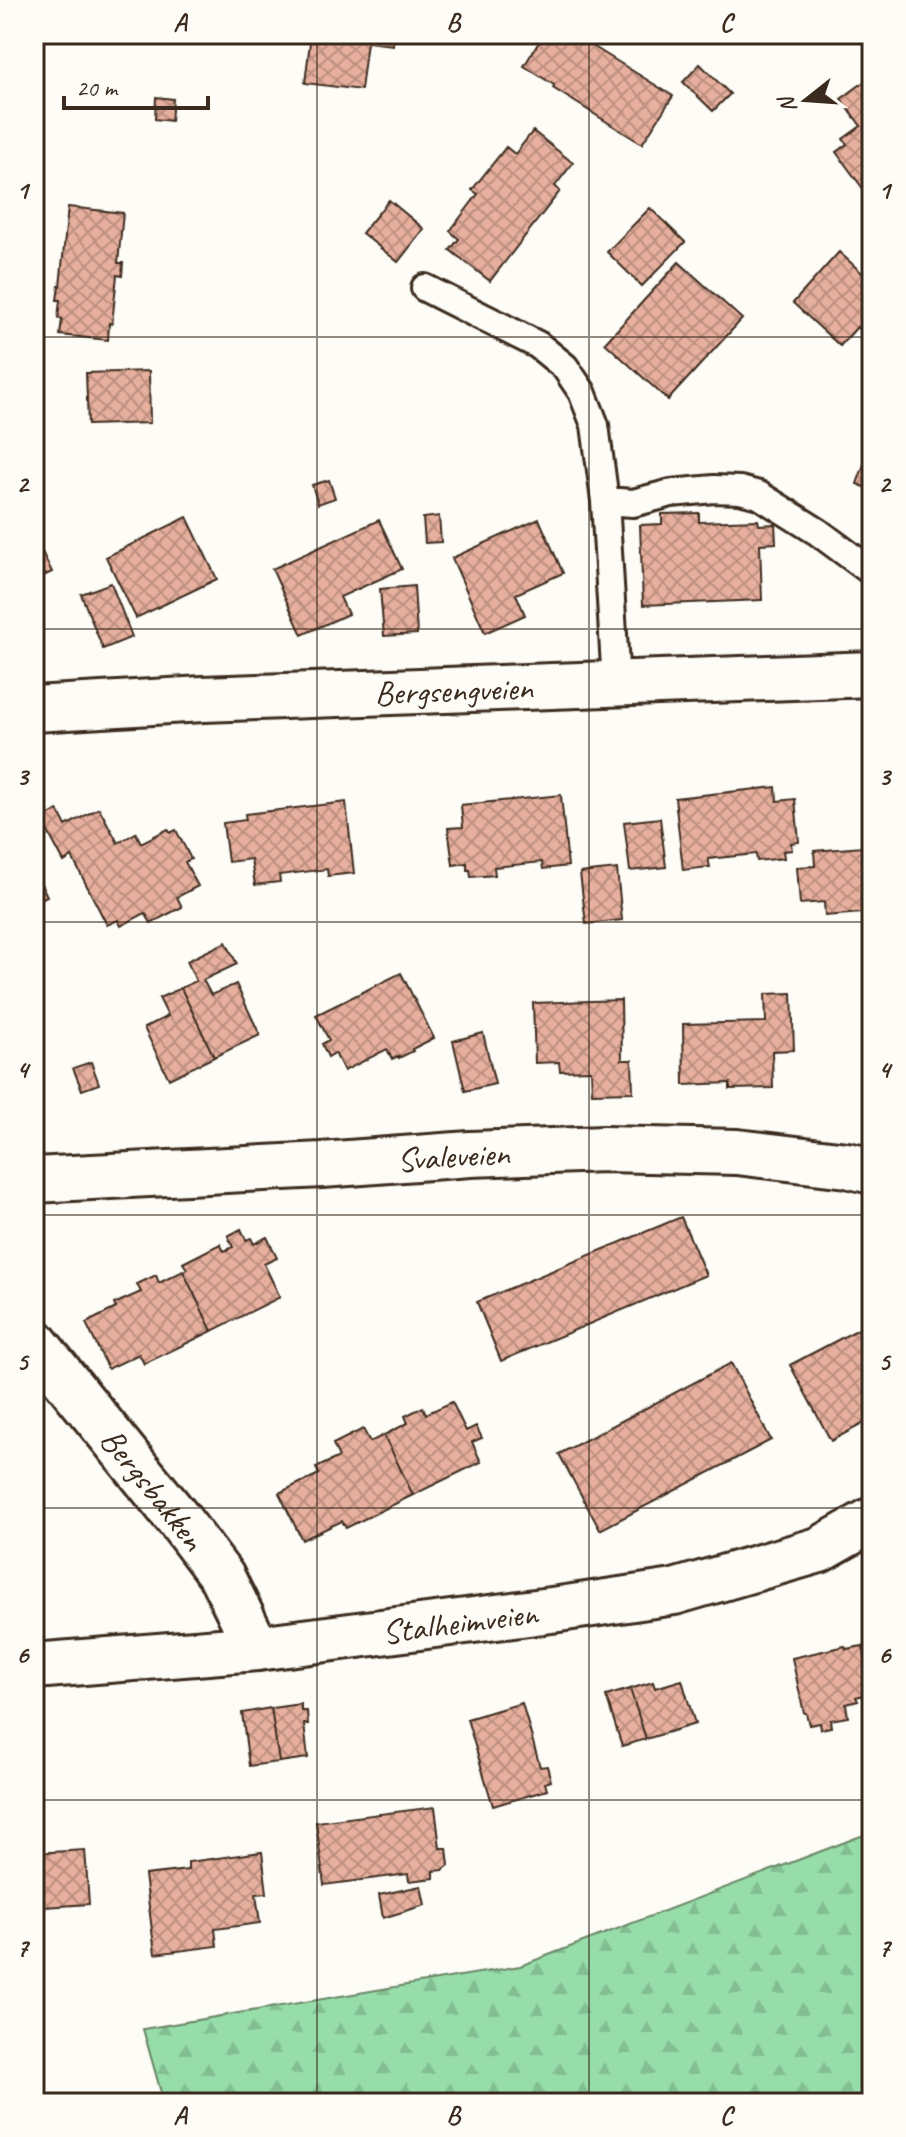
<svg xmlns="http://www.w3.org/2000/svg" width="906" height="2137" font-family="Caveat,sans-serif">
<defs>
<pattern id="forest-firs" width="22" height="20" patternUnits="userSpaceOnUse" patternTransform="scale(2)"><rect width="22" height="20" fill="#96ddaa"/><path d="M5 1l3.5 6h-7zM16 11l3.5 6h-7z" fill="#82be92"/></pattern>
<pattern id="building-cross-hatch" width="8" height="8" patternUnits="userSpaceOnUse" patternTransform="scale(2)"><rect width="8" height="8" fill="#e7af9e"/><path d="M0 0l8 8M0 8l8-8" fill="none" stroke="#bc8f80"/></pattern>
</defs>
<rect width="100%" height="100%" fill="#fdfcf7"/>
<filter id="ink" filterUnits="userSpaceOnUse"><feTurbulence type="fractalNoise" baseFrequency=".0125" numOctaves="2"/><feDisplacementMap in="SourceGraphic" scale="16" xChannelSelector="R" yChannelSelector="G"/><feConvolveMatrix kernelMatrix="1 2 1 2 8 2 1 2 1" color-interpolation-filters="sRGB"/></filter>
<g filter="url(#ink)">
<path fill="url(#forest-firs)" stroke="#688464" stroke-width="2" d="M872,1833V2103H164L143,2029L520,1966L861,1836Z"/>
<path fill="url(#building-cross-hatch)" stroke="#3b2a1e" stroke-width="2" d="M52,34H114L113,41Z
M311,34H394L393,45L367,42L361,90L305,83Z
M544,34L571,36L581,43L583,40L673,96L642,144L553,88L554,85L524,66Z
M700,64L730,94L713,111L683,82Z
M872,76V191L867,194L836,152L847,144L843,139L861,126L841,99Z
M156,97L173,99L171,121L155,119Z
M533,131L573,163L555,186L560,191L490,281L450,250L459,239L450,231L478,194L472,190L506,147L515,154Z
M389,200L424,229L398,262L362,233Z
M68,207L123,213L118,263H123L122,276L117,275L112,324L109,323L108,340L60,335L62,319L58,318L60,300H57L59,286H60Z
M650,208L685,242L642,286L607,252Z
M839,252L872,282V341L857,327L840,346L793,303Z
M679,262L742,319L668,400L605,343Z
M149,371L150,423L88,425L86,373Z
M872,442V490L857,484Z
M329,480L335,498L318,504L312,485Z
M699,513V522L758,520L759,525L775,524L776,543L760,544L762,600L643,605L640,525L662,524V514Z
M439,516L441,542L425,543L423,518Z
M187,517L217,579L136,618L106,557Z
M539,519L563,573L516,594L525,615L485,633L452,558Z
M379,520L402,569L340,597L348,614L302,635L272,569Z
M38,544L52,572L37,579L38,581L34,583V546Z
M111,583L132,637L103,649L81,594Z
M414,586L417,634L384,636L380,589Z
M776,787L777,801L795,799L799,842L791,843L792,850L783,851L784,858L757,861L756,854L708,859L710,867L683,870L675,798Z
M872,792V836H870L865,793Z
M561,795L568,866L543,869L542,862L494,867L495,875L471,877L470,870H467V863L453,865L448,828L463,827L461,805Z
M346,802L354,873L328,876L327,869L279,875L280,882L255,885L251,859L228,862L223,823L246,820L245,814Z
M99,808L118,843L136,833L141,843L168,829L170,833L176,830L191,859L185,862L198,886L177,897L182,907L151,923L145,913L121,926L118,920L107,925L72,857L64,862L41,819L58,810L66,826Z
M660,818L666,867L630,871L624,822Z
M863,847L867,894L861,895L862,913L825,916L824,902L800,904L797,867L815,866L814,851Z
M34,869L47,896L34,902V906Z
M617,869L622,920L586,924L580,873Z
M226,942L237,964L203,980L211,995L236,984L260,1035L214,1057L181,988L196,981L187,961Z
M401,973L434,1038L412,1049L413,1051L399,1058V1056L392,1059L387,1049L344,1071L335,1053L328,1057L322,1044L329,1040L316,1015Z
M181,988L214,1057L169,1079L144,1028L168,1016L159,998Z
M792,993L794,1050L772,1051L773,1088L730,1089V1083L684,1085L683,1024L766,1022L765,994Z
M621,1000L622,1060H632L633,1092L592,1093L591,1070L560,1071L559,1062L535,1063L533,1003Z
M483,1033L495,1084L465,1091L453,1041Z
M91,1062L99,1084L82,1090L73,1068Z
M681,1217L706,1275L501,1361L477,1302Z
M241,1229L246,1240L251,1238L254,1244L267,1237L277,1258L264,1264L280,1297L212,1331L183,1271L187,1269L183,1263L220,1244L224,1251L233,1247L228,1236Z
M183,1271L212,1331L144,1364L139,1354L108,1369L86,1323L116,1308L114,1304L141,1292L137,1284L156,1275L159,1283Z
M872,1322V1419L831,1441L790,1365Z
M731,1363L771,1440L600,1530L559,1454Z
M452,1402L466,1431L476,1426L482,1438L472,1442L481,1462L413,1495L384,1435L408,1423L405,1416L423,1407L426,1414Z
M363,1429L370,1442L384,1435L413,1495L346,1528L342,1521L302,1540L279,1493L319,1474L316,1468L339,1457L333,1444Z
M845,1646L846,1649L863,1646L872,1693L856,1697L858,1701L846,1704L848,1717L830,1720L831,1727L821,1729L820,1723L809,1725L806,1713H804L792,1658Z
M682,1680L695,1724L646,1739L630,1689L653,1682L655,1688Z
M630,1689L646,1739L622,1746L606,1696Z
M522,1703L540,1767L547,1766L551,1781L545,1783L547,1790L493,1806L467,1719Z
M301,1704V1711H307L308,1724H304L308,1758L279,1762L271,1708Z
M271,1708L279,1762L249,1766L242,1713Z
M435,1807L440,1848H447L449,1865L443,1870L434,1871V1878L409,1881L408,1874L324,1885L316,1822Z
M85,1850L89,1904L44,1907L43,1911L34,1912V1853Z
M262,1852L267,1893L256,1894L260,1923L215,1929L217,1946L155,1954L145,1875L188,1870V1862Z
M421,1886L425,1905L383,1918L379,1895Z"/>
<g fill="none" stroke-linecap="round" stroke-linejoin="round">
<g stroke="#3b2a1e" stroke-width="32">
<path id="lane" d="M425,288L538,345L565,367L582,392L595,425L605,501L616,684
M605,501L633,503L671,493L714,489L740,490L759,495L818,532L872,572"/>
</g>
<g stroke="#3b2a1e" stroke-width="50">
<g id="street">
<path id="s1" d="M34,709L203,699L872,674"/>
<path id="s2" d="M34,1180L322,1165L470,1154L604,1149L737,1152L847,1165L872,1171"/>
<path id="s3" d="M34,1341L179,1520L222,1577L257,1648"/>
<path id="s4" d="M34,1666L257,1648L559,1609L674,1592L819,1550L872,1520"/>
</g>
</g>
<use href="#lane" stroke="#fdfcf7" stroke-width="26"/>
<use href="#street" stroke="#fdfcf7" stroke-width="44"/>
</g>
</g>
<path fill="none" stroke="#3b2a1e" stroke-width="2" stroke-opacity="0.55" d="M317,34V2103M589,34V2103M34,337H872M34,629H872M34,922H872M34,1215H872M34,1508H872M34,1800H872"/>
<g text-anchor="middle" stroke-width="6" stroke-linejoin="round" paint-order="stroke">
<g font-size="34" fill="#3b2a1e" stroke="#fdfcf7">
<text dy="12" stroke="none"><textPath href="#s1" startOffset="420">Bergsengveien</textPath></text>
<text dy="12" stroke="none"><textPath href="#s2" startOffset="420">Svaleveien</textPath></text>
<text dy="12" stroke="none"><textPath href="#s3" startOffset="190">Bergsbakken</textPath></text>
<text dy="12" stroke="none"><textPath href="#s4" startOffset="428">Stalheimveien</textPath></text>
</g>
</g>
<rect width="906" height="2137" fill="none" stroke="#fdfcf7" stroke-width="88"/>
<g transform="translate(806 100) rotate(253)" stroke="#fdfcf7" stroke-width="6" paint-order="stroke">
<path d="M0-6L14 30L0 20L-14 30Z" fill="#3b2a1e"/>
<text y="-12" font-size="22" font-weight="bold" text-anchor="middle" fill="#3b2a1e">N</text>
</g>
<path d="M64 96v12h144v-12" fill="none" stroke="#3b2a1e" stroke-width="4"/>
<text x="76" y="96" font-size="24" fill="#3b2a1e" stroke="#fdfcf7" stroke-width="6" paint-order="stroke">20 m</text>
<rect x="44" y="44" width="818" height="2049" fill="none" stroke="#3b2a1e" stroke-width="3"/>
<g font-size="26" text-anchor="middle" font-weight="bold" fill="#3b2a1e">
<text x="180" y="31">A</text>
<text x="453" y="31">B</text>
<text x="726" y="31">C</text>
<text x="22" y="199">1</text>
<text x="884" y="199">1</text>
<text x="22" y="492">2</text>
<text x="884" y="492">2</text>
<text x="22" y="785">3</text>
<text x="884" y="785">3</text>
<text x="22" y="1078">4</text>
<text x="884" y="1078">4</text>
<text x="22" y="1370">5</text>
<text x="884" y="1370">5</text>
<text x="22" y="1663">6</text>
<text x="884" y="1663">6</text>
<text x="22" y="1956">7</text>
<text x="884" y="1956">7</text>
<text x="180" y="2124">A</text>
<text x="453" y="2124">B</text>
<text x="726" y="2124">C</text>
</g>
</svg>
